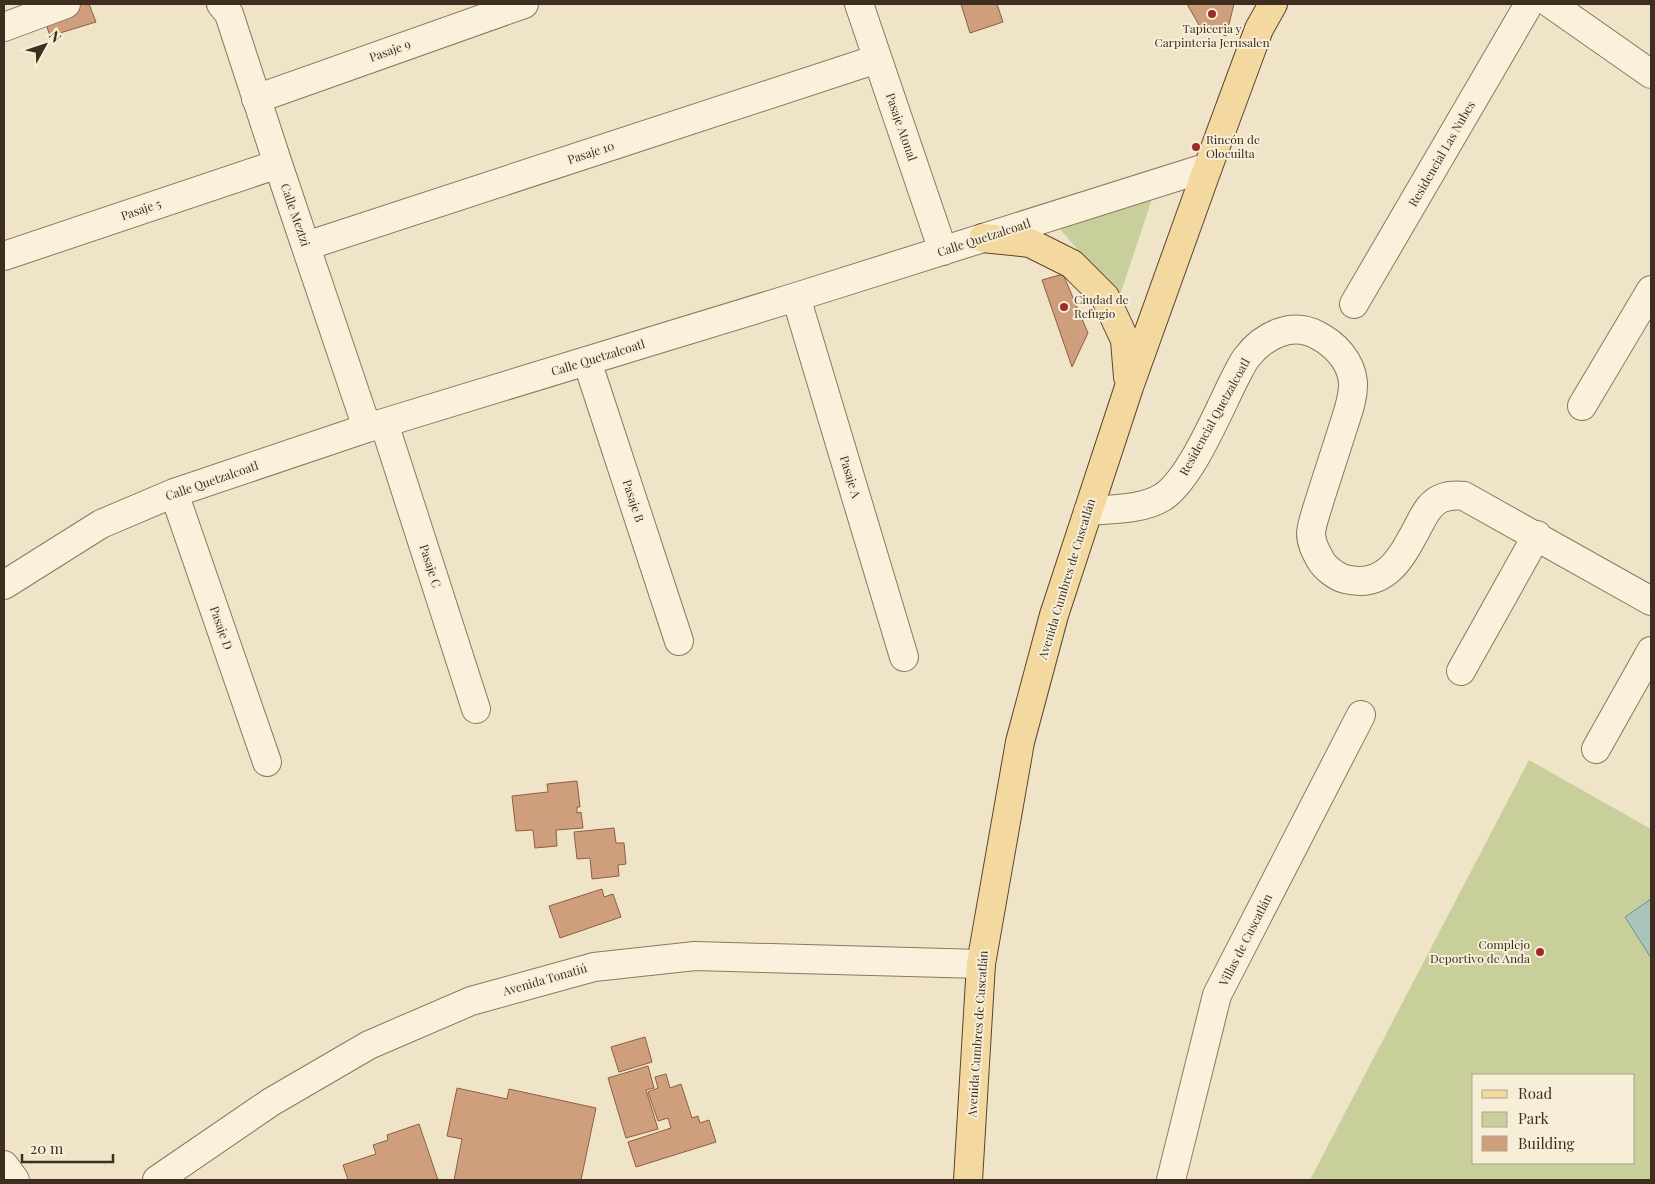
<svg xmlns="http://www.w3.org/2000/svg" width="1655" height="1184" font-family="'Playfair Display',serif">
<rect width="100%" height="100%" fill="#f0e4c8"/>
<path fill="#c9cf9b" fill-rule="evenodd" d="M1152,199L1119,298L1059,228Z
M1529,760L1651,829V1180H1310ZM1474,1075H1634V1163H1474Z"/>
<path fill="#a9c4bc" stroke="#6f938a" d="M1651,899V958L1625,917Z"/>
<path fill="#cf9f7d" stroke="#8d5f41" d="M81,4H89L96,22L50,36L44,18Z
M961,4H997L1003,22L970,33Z
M1187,4H1234L1226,36L1199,25Z
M1063,274L1088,333L1072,367L1042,280Z
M577,781L580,807H577V813L581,812L583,828L556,830L557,846L535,848L533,830L516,831L512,796L548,792L547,784Z
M614,828L616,843H624L626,864L618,865L619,876L592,879L590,858L577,859L574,832Z
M602,889L604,897L613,894L621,917L560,938L549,906Z
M645,1037L652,1062L619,1072L611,1047Z
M648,1066L654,1088L646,1090L658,1129L626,1138L608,1078Z
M666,1074L670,1088L681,1084L692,1118L698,1116L700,1123L709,1120L716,1142L636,1167L628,1142L671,1128L668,1118L658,1121L648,1092L658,1088L655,1077Z
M457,1088L507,1099L509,1089L596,1108L581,1180H454L462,1139L447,1136Z
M419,1124L438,1180H348L343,1165L376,1154L373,1145L388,1140L387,1135Z"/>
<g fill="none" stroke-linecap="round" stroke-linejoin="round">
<g stroke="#8d765c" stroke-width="30">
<path id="minor" d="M221,4L229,14L278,164L367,428
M859,4L943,251
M1551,4L1651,74
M4,27L66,4
M256,99L524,4
M306,246L877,59
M4,256L278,164
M796,297L904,657
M1354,304L1529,4
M587,361L679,641
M1582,406L1651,290
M384,423L476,709
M174,493L267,762
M1088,511C1112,509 1142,510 1163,497C1191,478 1218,412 1234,380C1238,373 1242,363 1247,357C1263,336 1292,321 1317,335C1335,344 1351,361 1353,382C1354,399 1346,417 1341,434C1334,456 1327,478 1320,499C1317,510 1312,522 1311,533C1311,544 1316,552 1321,561C1325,568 1337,577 1345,579C1388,590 1403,554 1420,523C1425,513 1431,502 1442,498C1450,495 1456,495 1464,496L1651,601
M4,585L101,524L174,493L367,428L796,297L1208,167
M1461,671L1537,535
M1596,749L1651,651
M4,1165L15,1180
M157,1180L271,1102L369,1045L471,1001L594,967L695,956L981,964
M1171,1180L1217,995L1361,715"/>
</g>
<g stroke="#5b4430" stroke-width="30">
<path id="major" d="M983,238L1030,243L1072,264L1105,297L1125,340L1128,377
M968,1180L981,964L1020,742L1054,615L1129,387L1208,167L1259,29L1273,4"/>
</g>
<use href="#minor" stroke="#faf1dc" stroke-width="28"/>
<use href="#major" stroke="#f3d9a0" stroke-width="28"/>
</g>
<g fill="#9e2a2b" stroke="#f7eed8" stroke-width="2">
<circle cx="1212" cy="14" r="5"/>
<circle cx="1196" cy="147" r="5"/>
<circle cx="1064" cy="307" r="5"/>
<circle cx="1540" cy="952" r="5"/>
</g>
<g text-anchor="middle" stroke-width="4" stroke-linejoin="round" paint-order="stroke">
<g font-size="12" fill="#3d2e20" stroke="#f7eed8" text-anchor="start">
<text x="1212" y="33" text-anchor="middle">Tapiceria y<tspan x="1212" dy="14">Carpinteria Jerusalen</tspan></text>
<text x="1206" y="144">Rincón de<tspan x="1206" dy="14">Olocuilta</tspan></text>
<text x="1074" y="304">Ciudad de<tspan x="1074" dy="14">Refugio</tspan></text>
<text x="1530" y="949" text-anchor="end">Complejo<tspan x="1530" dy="14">Deportivo de Anda</tspan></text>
</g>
<g font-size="12" fill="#3d2e20" stroke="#f7eed8">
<text transform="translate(390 51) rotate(-20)" y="4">Pasaje 9</text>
<text transform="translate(901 127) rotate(71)" y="4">Pasaje Atonal</text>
<text transform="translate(591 153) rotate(-18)" y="4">Pasaje 10</text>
<text transform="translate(1442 154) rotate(-60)" y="4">Residencial Las Nubes</text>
<text transform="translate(141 210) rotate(-19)" y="4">Pasaje 5</text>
<text transform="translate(295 215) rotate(71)" y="4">Calle Meztzi</text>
<text transform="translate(984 238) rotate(-18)" y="4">Calle Quetzalcoatl</text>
<text transform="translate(598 358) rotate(-17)" y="4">Calle Quetzalcoatl</text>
<text transform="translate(1215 417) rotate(-61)" y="4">Residencial Quetzalcoatl</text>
<text transform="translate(850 477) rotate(73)" y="4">Pasaje A</text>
<text transform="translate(212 481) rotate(-19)" y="4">Calle Quetzalcoatl</text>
<text transform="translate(633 501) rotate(72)" y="4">Pasaje B</text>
<text transform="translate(430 566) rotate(72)" y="4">Pasaje C</text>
<text transform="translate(1067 579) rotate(-73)" y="4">Avenida Cumbres de Cuscatlán</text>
<text transform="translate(221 628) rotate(71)" y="4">Pasaje D</text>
<text transform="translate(1246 940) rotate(-63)" y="4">Villas de Cuscatlán</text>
<text transform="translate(545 980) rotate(-16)" y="4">Avenida Tonatiú</text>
<text transform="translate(978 1034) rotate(-86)" y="4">Avenida Cumbres de Cuscatlán</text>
</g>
</g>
<rect width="1655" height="1184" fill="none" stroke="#3d2e20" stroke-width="10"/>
<rect x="1472" y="1074" width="162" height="90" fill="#f7eed8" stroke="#ada18e"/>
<rect x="1482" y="1090" width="25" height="8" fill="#f3d9a0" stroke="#ada18e"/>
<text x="1518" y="1099" font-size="15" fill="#3d2e20">Road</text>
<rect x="1482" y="1112" width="25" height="15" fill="#c9cf9b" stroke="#ada18e"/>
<text x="1518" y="1124" font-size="15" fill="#3d2e20">Park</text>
<rect x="1482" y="1136" width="25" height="15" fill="#cf9f7d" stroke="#ada18e"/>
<text x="1518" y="1149" font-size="15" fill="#3d2e20">Building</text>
<g transform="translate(45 45) rotate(50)" stroke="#f7eed8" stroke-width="4" paint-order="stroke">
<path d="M0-4L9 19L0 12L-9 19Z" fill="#3d2e20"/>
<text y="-8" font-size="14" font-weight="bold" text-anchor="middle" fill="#3d2e20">N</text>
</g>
<path d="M22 1154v8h91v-8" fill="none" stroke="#3d2e20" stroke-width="2.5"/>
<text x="30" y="1154" font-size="15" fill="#3d2e20" stroke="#f7eed8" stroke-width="4" paint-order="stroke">20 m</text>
</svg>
